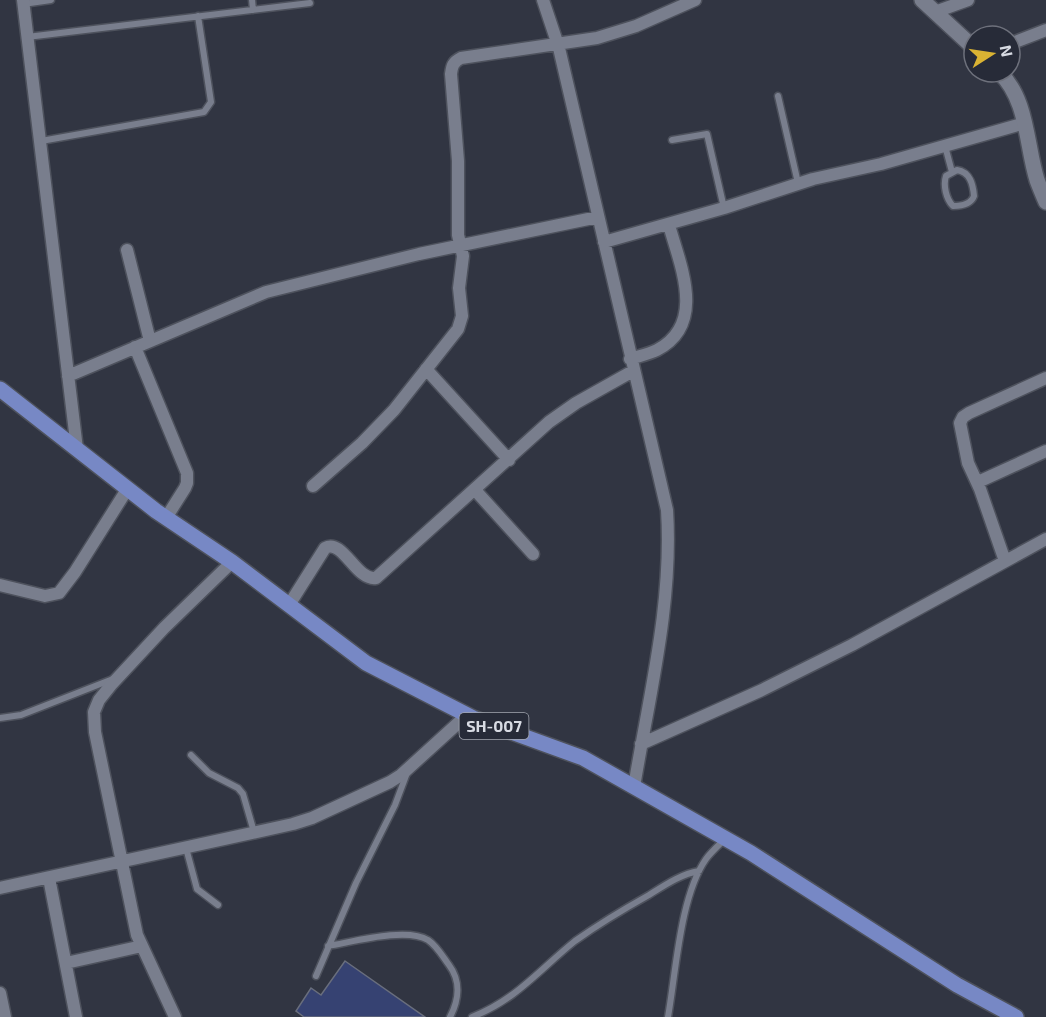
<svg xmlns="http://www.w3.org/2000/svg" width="1046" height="1017" font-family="'Exo 2',sans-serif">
<rect width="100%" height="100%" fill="#313542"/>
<path fill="#364272" stroke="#696e7d" stroke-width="1.5" d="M345,961L425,1017H304L296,1011L311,988L321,995Z"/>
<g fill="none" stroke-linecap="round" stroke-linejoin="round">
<g stroke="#4e525d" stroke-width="9">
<path id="lane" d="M252,0L253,10
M23,4L51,0
M27,37L310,3
M778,96L798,183
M672,140L707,134L724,208
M41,141L204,112L211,102L198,16
M945,146L952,172
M957,170C970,172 973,184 974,196C971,204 961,206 953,206C946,199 943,185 946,176Z
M0,718L21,715L113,679
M191,755L209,773L238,788L243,794L254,832
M186,848L197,889L218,905
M328,946C353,942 406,927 428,940C437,946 443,957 449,965C461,981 459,1000 450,1017
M316,976L356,883L395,805L407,773
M472,1017C516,1000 540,969 575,941C599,924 624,909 649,895C665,885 681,874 699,871
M668,1017C676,972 680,896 706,859C711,852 719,845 725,839"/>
</g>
<g stroke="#4e525d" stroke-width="15">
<path id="street" d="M23,0L77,449
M543,0L559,48L667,510C673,603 649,696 634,787
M935,12L968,0
M1010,44L1046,30
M604,242L724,208L813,179L881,164L1025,123
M127,250L150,341
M135,347L187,473V483L185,488L166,518
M630,359C639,356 649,354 657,350C707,324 680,265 669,225
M426,369L509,460
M68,376L266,292L419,254L598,217
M978,482L1046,451
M313,486L362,443L394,410L458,329L462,316L459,288L463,256L458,235V161L451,74C452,66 453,62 461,58L597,38L636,26L695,0
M475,490L533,554
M1005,561L980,489L968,463L960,423L963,417L969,413L1046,378
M0,585L45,596L59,593L75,572L128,488
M289,605L325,548C343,538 356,581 376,578L549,422L576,403L633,371
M641,744L762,690L852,645L1046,539
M49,878L76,1017
M0,888L293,824L312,818L390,782L401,775L467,715
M66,963L142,946
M0,993L5,1017
M175,1017L137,935L95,732L94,712L99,700L111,685L164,628L232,562"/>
</g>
<g stroke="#4e525d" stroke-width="18">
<path id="secondary" d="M922,0L974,48
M999,72C1028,99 1026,145 1037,180C1040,188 1043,195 1046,202"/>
</g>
<g stroke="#4e525d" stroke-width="18">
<path id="primary" d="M0,389L156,511L232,562L366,663L473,718L583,758L751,853L957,985L1016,1017"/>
</g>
<use href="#lane" stroke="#797e8d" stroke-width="6"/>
<use href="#street" stroke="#797e8d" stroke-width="12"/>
<use href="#secondary" stroke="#797e8d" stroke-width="15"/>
<use href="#primary" stroke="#7788c5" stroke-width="15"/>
</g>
<g text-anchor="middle" stroke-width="4.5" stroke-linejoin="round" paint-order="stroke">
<rect fill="#272b38" stroke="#a3a6b0" stroke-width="1.5" x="459.5" y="713" width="69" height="26" rx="4.5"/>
<g font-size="16" font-weight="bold" fill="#d8dbe3">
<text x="494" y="732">SH-007</text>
</g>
</g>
<g transform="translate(992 54) rotate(78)"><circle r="28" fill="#272b38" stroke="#6e717c" stroke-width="1.5"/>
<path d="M0-4.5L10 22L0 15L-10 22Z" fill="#dab333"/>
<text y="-9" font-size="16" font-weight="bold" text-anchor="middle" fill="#d8dbe3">N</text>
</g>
</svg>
